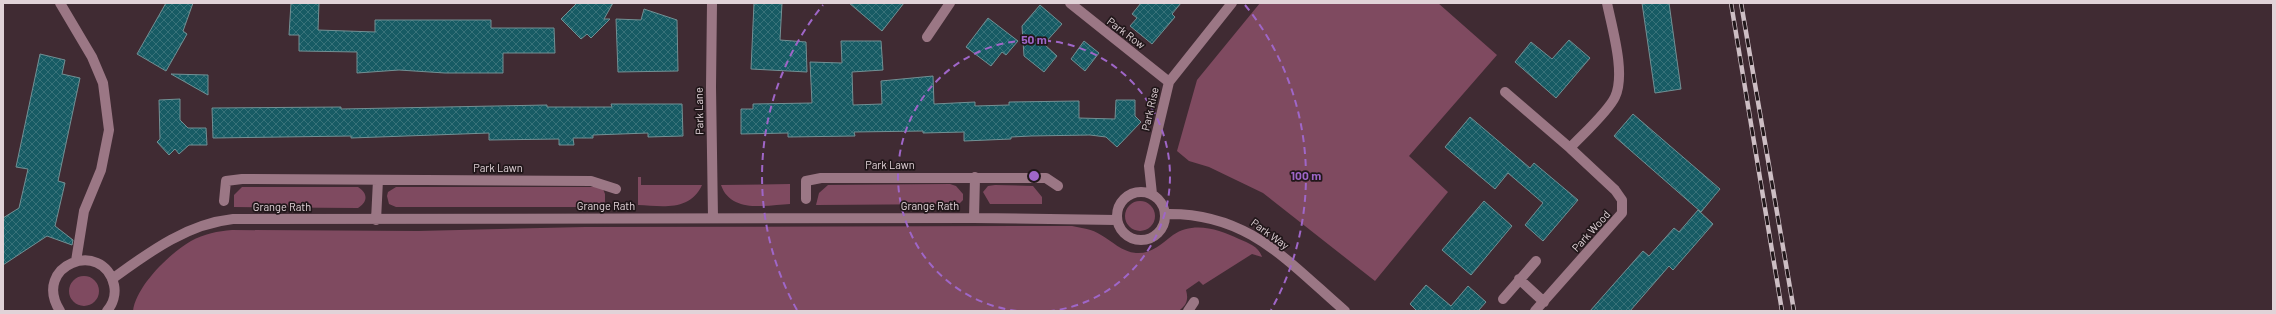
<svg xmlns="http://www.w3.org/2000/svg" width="2276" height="314" font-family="Barlow,sans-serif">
<defs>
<pattern id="building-cross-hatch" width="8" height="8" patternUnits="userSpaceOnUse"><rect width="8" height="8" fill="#175b64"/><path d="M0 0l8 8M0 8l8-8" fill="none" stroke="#387279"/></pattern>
</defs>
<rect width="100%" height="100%" fill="#402b33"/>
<path fill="#7f4a60" d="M1260,3H1438L1497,55L1409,156L1448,192L1375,281L1263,193L1209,167L1189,161L1177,151L1197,80Z
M638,177H641V185H702C690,212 661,206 638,205Z
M790,184V204C767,205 731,214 721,185Z
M950,184L956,186L963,194V200L959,204L816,205L819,193L828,185Z
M995,185L1033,186L1042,197V204H990L983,192L988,186Z
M242,187H358C368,193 368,202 358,208L234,207V195Z
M396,187H599L603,189L605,194V207H396L389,204L387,196L388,192Z
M1125 216a15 15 0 1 1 30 0a15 15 0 1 1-30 0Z
M1072,226C1082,228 1092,229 1101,235C1112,241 1122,252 1136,253C1152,254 1161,244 1173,235C1193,221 1219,229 1239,239C1249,243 1259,247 1262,257L1252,254L1203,285L1199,281L1186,290C1189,300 1186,306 1178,311H133C136,286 170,253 191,241C204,234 218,231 232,230L418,231L585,227Z
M69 291a15 15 0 1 1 30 0a15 15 0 1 1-30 0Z"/>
<path fill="url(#building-cross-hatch)" stroke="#729094" d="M166,3H193L183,31L187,34L166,71L137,54Z
M291,3H319L318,30L375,32V20H491V28H554L555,53H503V73H445L399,70L357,73V52L299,51V35H289Z
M577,3H613L604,19H610L591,38L587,34L581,39L561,19Z
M754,3H782L780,40L806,42L807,72L751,69Z
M849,3H904L882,31Z
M1141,3H1181L1172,14L1175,17L1152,44L1130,26L1137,18L1132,14Z
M1642,3H1669L1681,89L1655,93Z
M1040,5L1062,24L1044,44L1057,56L1044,72L1024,56L1022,26Z
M644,9L677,20L678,71L618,72L616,19L641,20Z
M988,18L1018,41L1006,55L1002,52L991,66L966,47Z
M1569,40L1590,58L1556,98L1515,62L1531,42L1552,59Z
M841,41H881L883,70L852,72L853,105L882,104L881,81L933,76L934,104L975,102V106L1009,105V102L1079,101V118L1115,119L1116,100H1135V116L1141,122L1117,147L1106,137L1090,135L1031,136L1011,137V139L964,141V132L923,133V131L854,132L855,136L788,137V133L741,134V109H753V104L812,103L810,62L842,63Z
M1084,41L1099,53L1085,71L1071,59Z
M40,54L65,60L62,74L80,78L58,181L65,183L55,226L73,240L72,245L47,236L3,265V218L19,208L28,169L16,167Z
M171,74L208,75V95Z
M180,99V120L188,128H206L207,145H189L179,154L175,149L169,155L157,142L160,139L159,100Z
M611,104H682L683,136L648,137V133L593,135V138H573L574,145H559V139L489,140V133L351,138V136L213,138L212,108L341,107V109L547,105V107H612Z
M1633,114L1720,189L1701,212L1614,136Z
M1470,117L1530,168L1534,163L1578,200L1543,241L1525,225L1543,203L1508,173L1495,189L1445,147Z
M1484,201L1512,226L1471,275L1442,250Z
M1698,210L1713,224L1673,270L1669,266L1630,311H1590L1643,251L1649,256L1674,228L1679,232Z
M1426,285L1451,306L1468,286L1486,302L1478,311H1417L1410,304Z"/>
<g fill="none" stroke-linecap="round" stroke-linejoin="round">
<path stroke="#9b7785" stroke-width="10" d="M60,3L92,57L103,83L109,130L101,170L84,211L76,261
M712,3L711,87L713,218
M1070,3L1169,82
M927,37L950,3
M1505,92L1570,148
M1117 216a24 24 0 1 1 48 0a24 24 0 1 1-48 0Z
M1152,194L1149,166L1169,82L1232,3
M806,199V181L821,178H1046L1058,186
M224,201L226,181L242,179L591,181L616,189
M1165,214C1248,212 1287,261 1345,311
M974,218L975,177
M376,220L378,180
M112,279C148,253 186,224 233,219L974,218L1116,220
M1519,279L1544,302
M1503,299L1536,261
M60,311C31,265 103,238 114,285C116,294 113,304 107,311
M1188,311L1194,302
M1535,311L1622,213V200L1615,190L1570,148C1581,136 1608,112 1615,97C1626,74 1612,28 1607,3"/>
<g stroke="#cdbec4" stroke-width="4.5">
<path id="rail" d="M1731,3L1782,311
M1741,3L1794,311"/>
</g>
<use href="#rail" stroke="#21171a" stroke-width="3" stroke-dasharray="9" stroke-linecap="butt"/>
</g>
<g fill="none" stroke="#9f66c8" stroke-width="2" stroke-dasharray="7 5">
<path d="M1017 311A136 136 0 1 1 1051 311"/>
<path d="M797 310A272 272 0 0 1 823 5M1245 5A272 272 0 0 1 1271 310"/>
</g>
<g text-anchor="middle" stroke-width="3.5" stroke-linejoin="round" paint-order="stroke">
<g font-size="11" fill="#e1d3d8" stroke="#21171a">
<text transform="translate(1126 33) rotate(37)" y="4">Park Row</text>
<text transform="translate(1150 109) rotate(-77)" y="4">Park Rise</text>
<text transform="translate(699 111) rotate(-91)" y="4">Park Lane</text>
<text x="890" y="169">Park Lawn</text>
<text x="498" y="172">Park Lawn</text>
<text x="606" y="210">Grange Rath</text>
<text x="930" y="210">Grange Rath</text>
<text x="282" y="211">Grange Rath</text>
<text transform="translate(1591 231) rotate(-48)" y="4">Park Wood</text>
<text transform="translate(1270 234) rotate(36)" y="4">Park Way</text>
</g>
</g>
<circle cx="1034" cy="176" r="6" fill="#9f66c8" stroke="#21171a" stroke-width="2"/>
<g font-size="12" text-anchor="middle" font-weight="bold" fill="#9f66c8" stroke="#21171a" stroke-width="3.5" stroke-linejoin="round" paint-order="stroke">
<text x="1034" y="44">50 m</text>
<text x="1306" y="180">100 m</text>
</g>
<rect width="2276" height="314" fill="none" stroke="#e1d3d8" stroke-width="8"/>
</svg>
